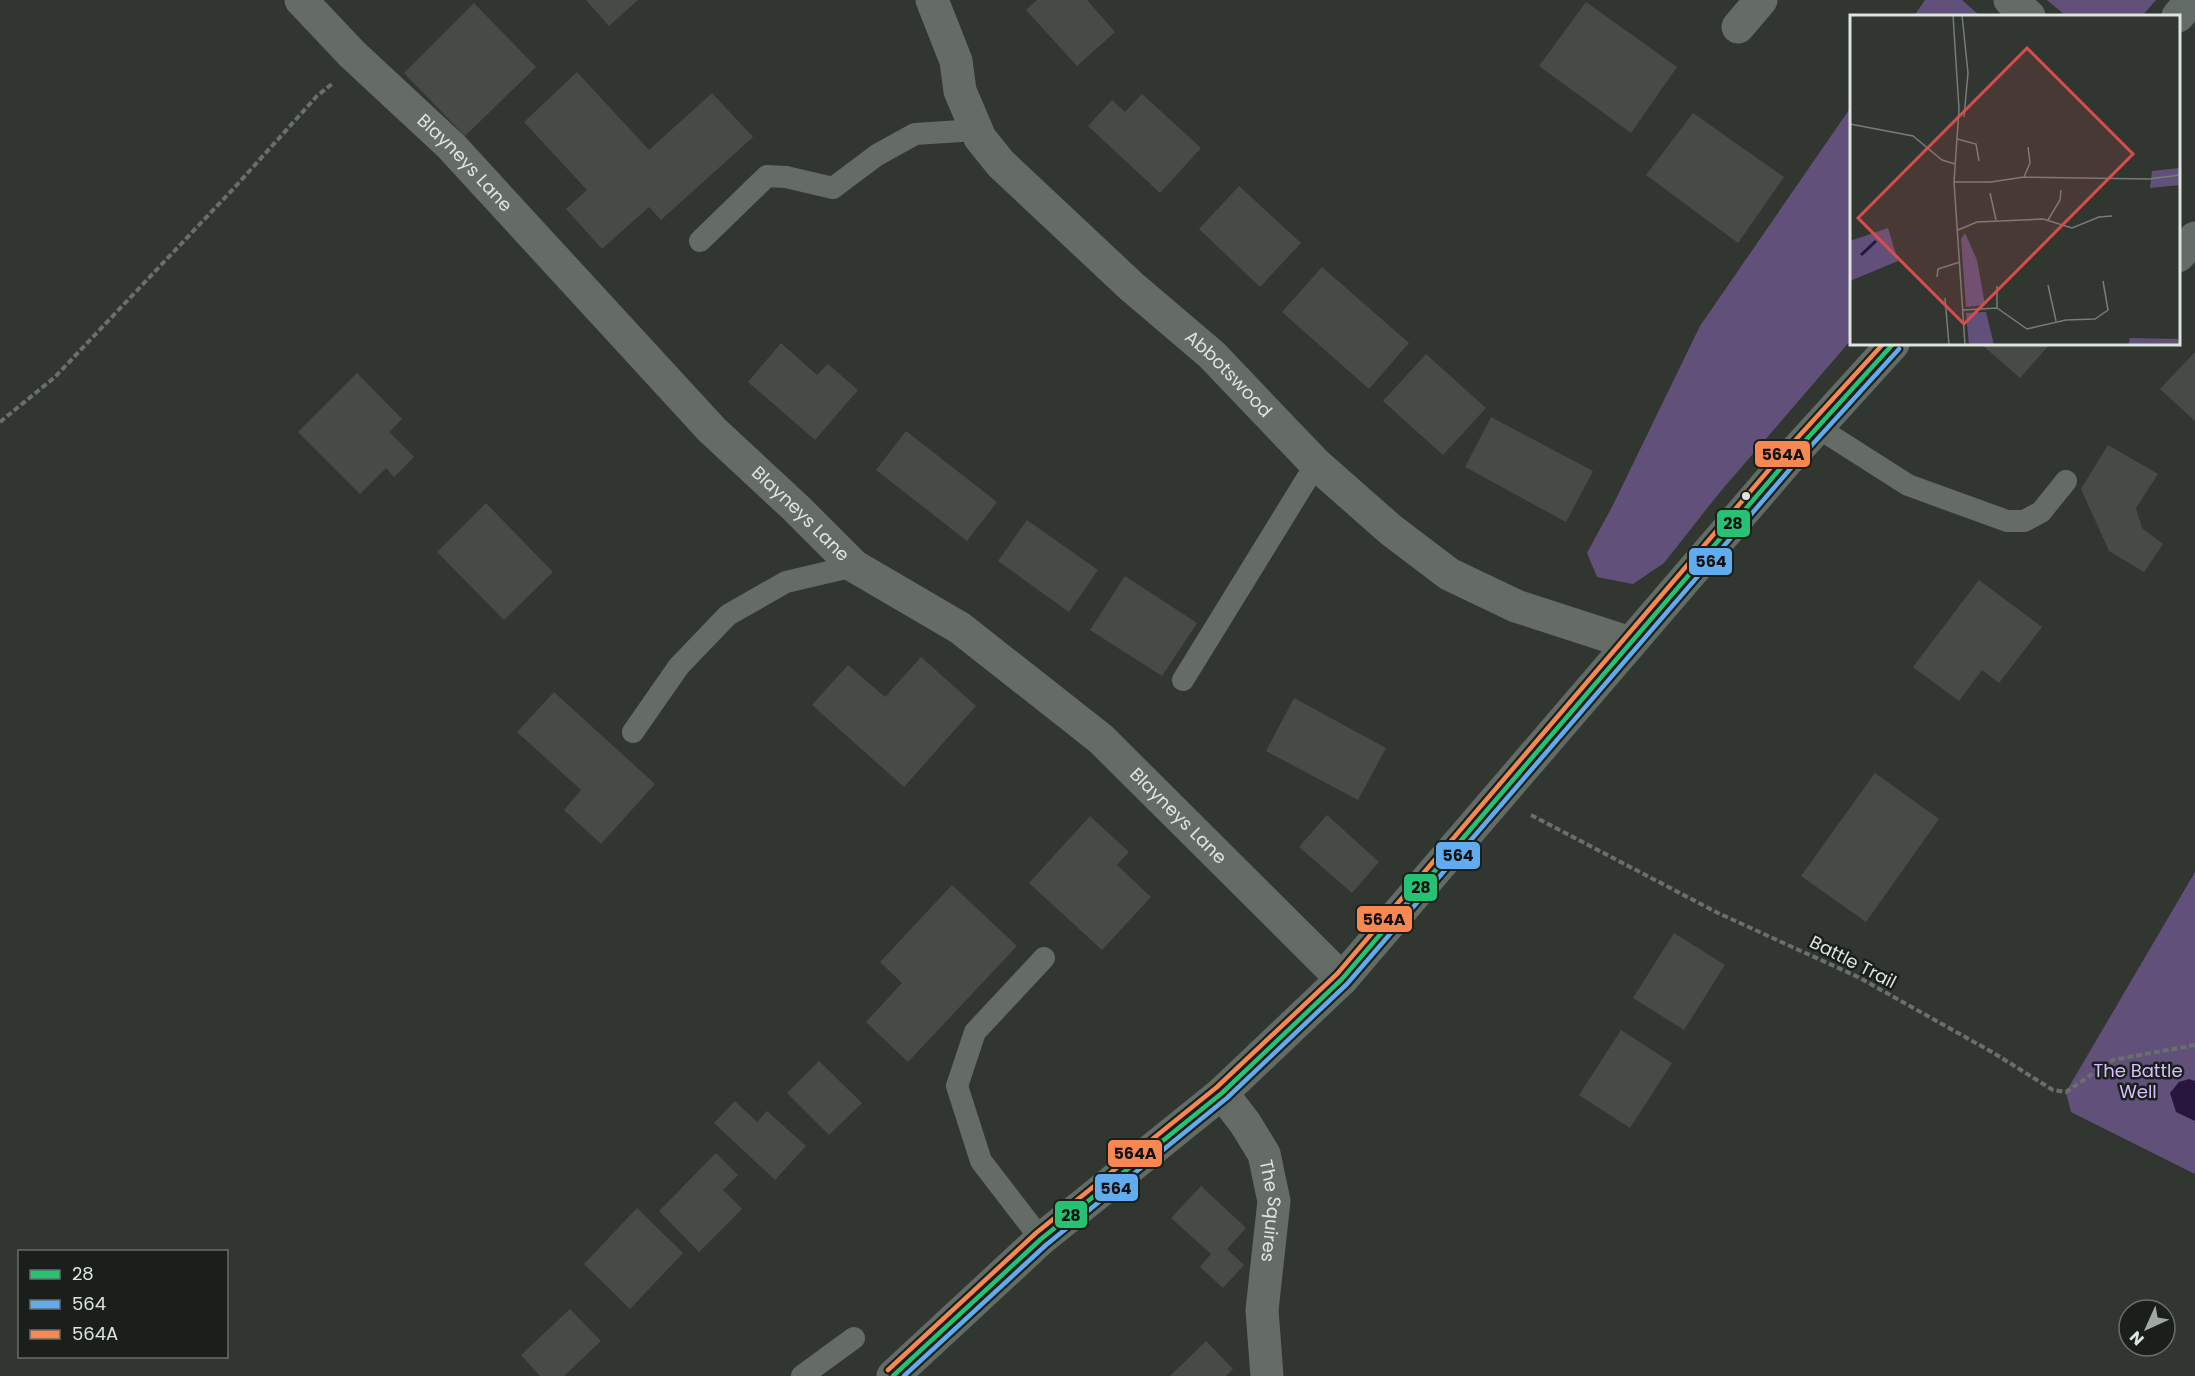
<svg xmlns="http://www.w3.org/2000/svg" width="2195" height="1376" font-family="Poppins,sans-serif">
<rect width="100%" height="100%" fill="#313631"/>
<path fill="#61517a" d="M1925,0H1962L1980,16H1914Z
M2047,0H2156L2142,16H2066Z
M1851,107V340L1720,492L1664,563L1633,584L1597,577L1587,553L1613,505L1700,326Z
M2195,872V1174L2071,1112L2066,1092Z"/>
<path fill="#28153d" d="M2189,1079L2195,1081V1121L2176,1112L2170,1093L2179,1082Z"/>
<path fill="#474b47" d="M586,0H638L609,26Z
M1037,0H1087L1115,32L1077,66L1026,10Z
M1586,2L1677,67L1631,133L1539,66Z
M474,3L536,67L465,136L404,73Z
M577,72L649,150L712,93L753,137L661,220L649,207L602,249L566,209L587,190L524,122Z
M1142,94L1201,148L1160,193L1088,126L1112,100L1125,112Z
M1693,113L1784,177L1738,243L1646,175Z
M1239,186L1301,243L1260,287L1199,229Z
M1322,267L1409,343L1369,389L1282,312Z
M781,343L817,375L828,364L858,390L815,440L748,382Z
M1981,344H2050L2020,378Z
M2195,352V421L2160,389Z
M1426,354L1486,408L1443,455L1383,401Z
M357,373L402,419L389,432L414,457L394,477L386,468L360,494L298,432Z
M1491,417L1593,471L1566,522L1465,467Z
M906,431L997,502L967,541L876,470Z
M2108,445L2158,474L2136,508L2142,528L2163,544L2144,572L2109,551L2081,489Z
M486,503L553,572L504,620L437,552Z
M1027,520L1098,570L1069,612L998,561Z
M1125,576L1197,623L1162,676L1090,630Z
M1979,580L2042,627L1999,683L1982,670L1959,701L1913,667Z
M921,657L976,706L904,787L812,705L848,665L885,697Z
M554,692L655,784L601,844L564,810L581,790L517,732Z
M1294,698L1386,748L1358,800L1266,751Z
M1875,773L1939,819L1866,922L1801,876Z
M1327,815L1379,862L1352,893L1299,847Z
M1090,816L1129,852L1117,865L1151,897L1102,950L1029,883Z
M952,885L1017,946L908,1062L866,1022L902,983L880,962Z
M1674,933L1725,965L1684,1030L1633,998Z
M1621,1030L1672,1063L1630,1128L1579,1095Z
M819,1061L862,1103L829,1135L787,1093Z
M735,1101L757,1122L767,1111L806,1146L775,1180L714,1123Z
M716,1153L738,1175L723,1190L742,1209L699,1252L659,1211Z
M1201,1186L1246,1228L1227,1249L1244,1265L1223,1288L1200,1267L1211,1254L1171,1218Z
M637,1208L683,1253L630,1309L584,1264Z
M570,1309L601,1341L564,1376H540L521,1355Z
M1206,1341L1233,1369L1226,1376H1170Z"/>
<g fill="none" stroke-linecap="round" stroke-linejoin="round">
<path stroke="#696f6a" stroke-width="4" stroke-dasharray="6 3" stroke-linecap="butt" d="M0,422L55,377L235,187L317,96L332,84
M1531,815L1718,913L1858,977L1992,1052L2053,1090L2066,1092L2113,1060L2195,1045"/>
<path stroke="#656c66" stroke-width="22" d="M700,241L767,176L786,177L833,188L877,155L915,134L976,130
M1817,427L1908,485L2007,521H2024L2041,512L2066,481
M1183,680L1316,464
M633,732L679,666L728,615L786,582L854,566
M1041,1239L981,1161L957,1086L975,1032L1044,958
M802,1376L854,1338"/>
<g stroke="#656c66" stroke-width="33">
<path id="s1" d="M301,0L352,54L451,146L712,430L796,508L854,566L960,628L1101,739L1342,979"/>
<path id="s2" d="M932,0L956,61L960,91L980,138L1001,164L1131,286L1212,355L1316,464L1391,530L1449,574L1516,606L1630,643"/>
<path d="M2010,0L2029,16"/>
<path d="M1738,27L1761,0"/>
<path d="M2178,256L2195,238"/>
<path id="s3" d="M1222,1093L1245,1123L1264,1154L1274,1201L1262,1310L1267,1376"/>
</g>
<path stroke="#636c64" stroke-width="33" d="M2178,16L2192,0
M893,1376L1041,1239L1222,1093L1342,979L1785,463L1893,344"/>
<g stroke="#1a1f1b" stroke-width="9">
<path id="bus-1" d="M893,1376L1041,1239L1222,1093L1342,979L1785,463L1893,344"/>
</g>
<g stroke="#1a1f1b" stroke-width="9">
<path id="bus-2" d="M904,1376L1046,1245L1227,1098L1347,984L1791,468L1899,349"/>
</g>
<g stroke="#1a1f1b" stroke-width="9">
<path id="bus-3" d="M888,1370L1036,1233L1217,1087L1337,974L1779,458L1883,344"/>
</g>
<use href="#bus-1" stroke="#26c172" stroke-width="4.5"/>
<use href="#bus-2" stroke="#60acee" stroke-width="4.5"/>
<use href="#bus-3" stroke="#f88751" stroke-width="4.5"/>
</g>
<circle fill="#dee5df" stroke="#1a1f1b" stroke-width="2" cx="1746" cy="496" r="5"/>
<g text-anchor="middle" stroke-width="5" stroke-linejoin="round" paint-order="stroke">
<g font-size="18" fill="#dee5df" stroke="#1a1f1b">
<text dy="6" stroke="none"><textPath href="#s1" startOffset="231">Blayneys Lane</textPath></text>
<text dy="6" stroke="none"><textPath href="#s2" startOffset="490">Abbotswood</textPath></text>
<text dy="6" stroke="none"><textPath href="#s1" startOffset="717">Blayneys Lane</textPath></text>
<text dy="6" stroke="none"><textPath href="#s1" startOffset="1203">Blayneys Lane</textPath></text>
<text transform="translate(1853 962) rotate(27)" y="6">Battle Trail</text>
<text dy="6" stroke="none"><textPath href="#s3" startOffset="132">The Squires</textPath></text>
</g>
<g font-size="18" fill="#d8c0ff" stroke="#1a1f1b">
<text x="2138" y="1077">The Battle<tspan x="2138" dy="21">Well</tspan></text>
</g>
</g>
<g transform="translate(1850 15)">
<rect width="330" height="330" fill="#313631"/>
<path d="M330,153V170L300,173L302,156ZM38,213L48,246L0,266V226ZM115,218L127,245L135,290L116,292L111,224ZM136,297L144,330H119L116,298ZM280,323L328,324L330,330H278Z" fill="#61517a"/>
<path fill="none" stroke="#28153d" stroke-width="3" d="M11,240L26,226"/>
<path fill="none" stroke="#767c77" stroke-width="1.5" d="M103,0L109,94L104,167L115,330M112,0L118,58L114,102M0,109L63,121L92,145L105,149M107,124L126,129L129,146M174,162L180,148L178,132M104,167H141L174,162L299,164L330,160M140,178L146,205M198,205L210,185L211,175M108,215L127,207L193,204L222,213L249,202L262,201M87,262L88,254L110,247M198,270L206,306M95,283L99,330M147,293V271M113,295L147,293L177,314L216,305L245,304L258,295L253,266"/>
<path fill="#d84e4d" fill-opacity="0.15" stroke="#d84e4d" stroke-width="3" d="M177,33L283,139L114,309L8,203Z"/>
<rect width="330" height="330" fill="none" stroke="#dee5df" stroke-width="3"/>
</g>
<g stroke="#1a1f1b" stroke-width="2">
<rect x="1754" y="440" width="57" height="28" rx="6" fill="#f88751"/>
<rect x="1716" y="509" width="35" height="29" rx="6" fill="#26c172"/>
<rect x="1688" y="547" width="45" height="29" rx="6" fill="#60acee"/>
<rect x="1435" y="841" width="46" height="29" rx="6" fill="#60acee"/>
<rect x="1403" y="873" width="35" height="29" rx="6" fill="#26c172"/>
<rect x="1356" y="905" width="57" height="28" rx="6" fill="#f88751"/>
<rect x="1107" y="1139" width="56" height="29" rx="6" fill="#f88751"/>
<rect x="1094" y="1173" width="45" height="29" rx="6" fill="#60acee"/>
<rect x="1054" y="1200" width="34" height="29" rx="6" fill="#26c172"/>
</g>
<g font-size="16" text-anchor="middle" font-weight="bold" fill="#111">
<text x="1783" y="460">564A</text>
<text x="1733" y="529">28</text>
<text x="1711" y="567">564</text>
<text x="1458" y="861">564</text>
<text x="1421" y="893">28</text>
<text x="1384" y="925">564A</text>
<text x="1135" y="1159">564A</text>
<text x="1116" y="1194">564</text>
<text x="1071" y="1221">28</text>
</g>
<rect x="18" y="1250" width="210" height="108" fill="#1a1f1b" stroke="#686e69" stroke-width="1.5"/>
<rect x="30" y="1270" width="30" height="9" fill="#26c172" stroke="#686e69" stroke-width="1.5"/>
<text x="72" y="1280" font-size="18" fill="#dee5df">28</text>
<rect x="30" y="1300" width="30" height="9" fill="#60acee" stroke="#686e69" stroke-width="1.5"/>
<text x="72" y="1310" font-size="18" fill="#dee5df">564</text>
<rect x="30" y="1330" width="30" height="9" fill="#f88751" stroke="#686e69" stroke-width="1.5"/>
<text x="72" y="1340" font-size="18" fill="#dee5df">564A</text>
<g transform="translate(2147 1328) rotate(225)"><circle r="28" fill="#1a1f1b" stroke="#686e69" stroke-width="1.5"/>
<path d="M0-4.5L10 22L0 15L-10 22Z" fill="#a1a8a2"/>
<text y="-9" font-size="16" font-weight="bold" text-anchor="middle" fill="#dee5df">N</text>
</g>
</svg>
